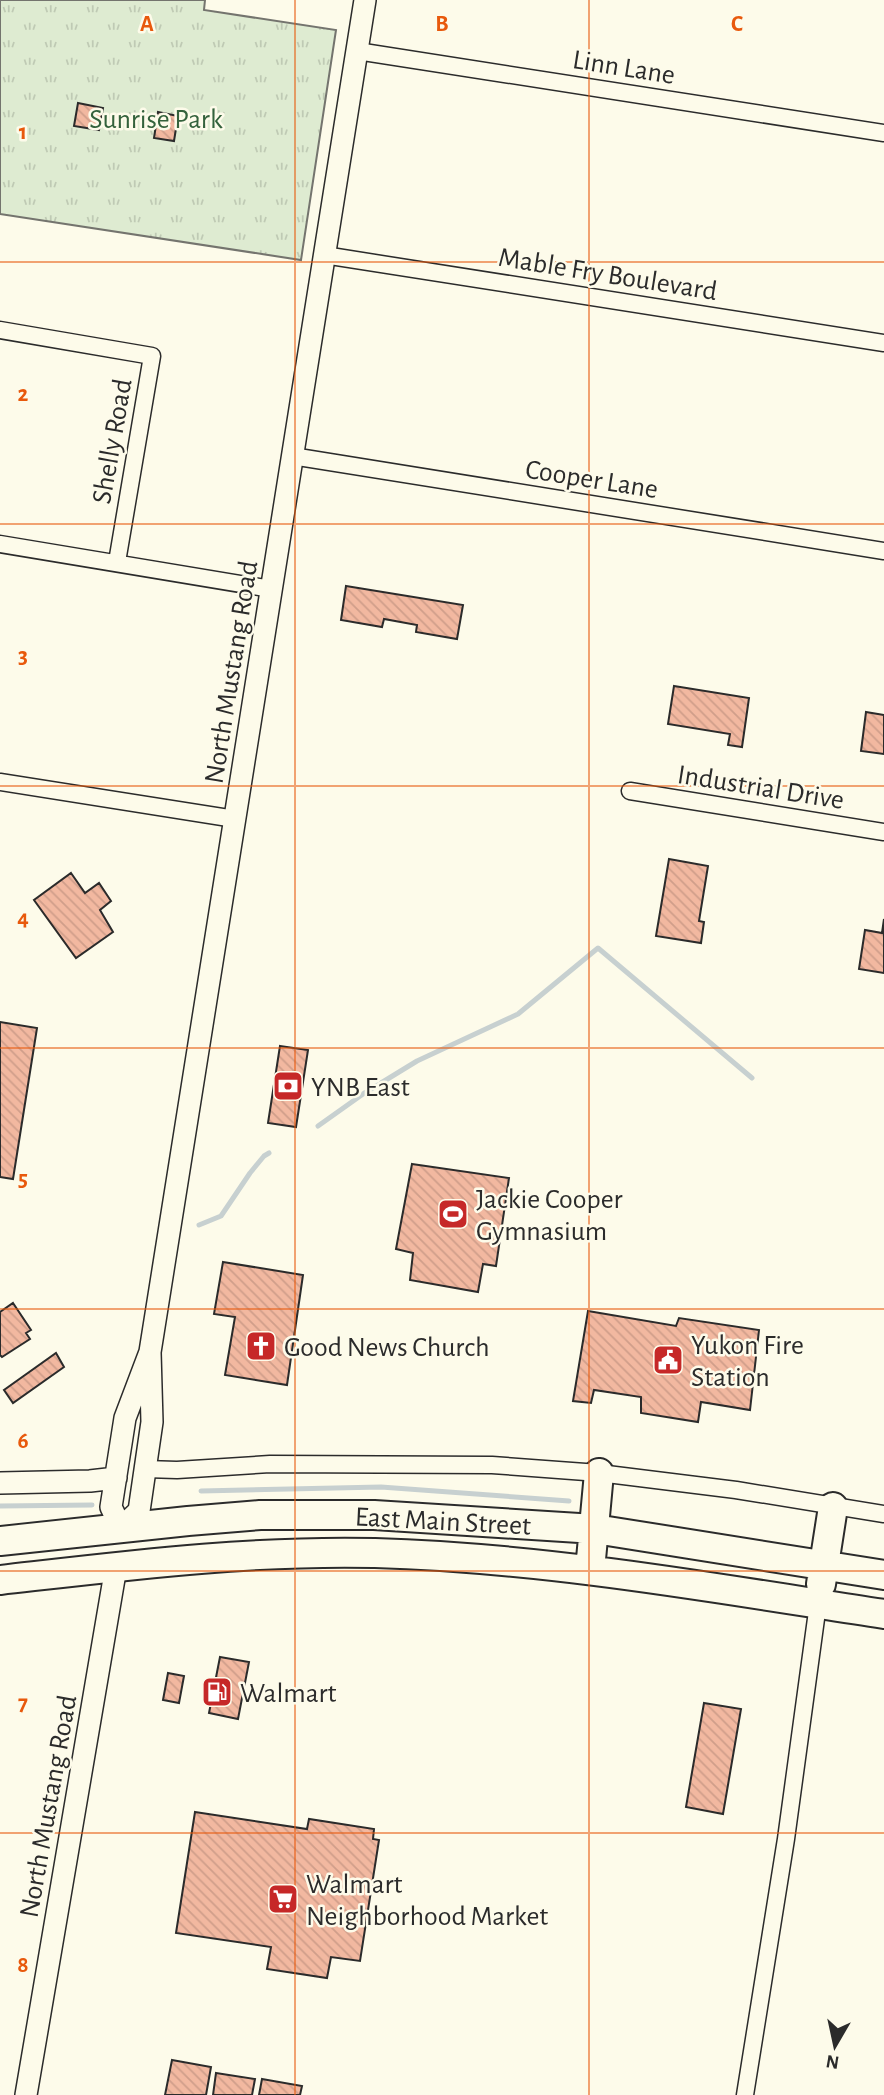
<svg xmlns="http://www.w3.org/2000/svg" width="884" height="2095" font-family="'Alegreya Sans',sans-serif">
<defs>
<pattern id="park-tufts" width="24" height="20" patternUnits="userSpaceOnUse" patternTransform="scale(1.75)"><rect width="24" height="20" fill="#deebd1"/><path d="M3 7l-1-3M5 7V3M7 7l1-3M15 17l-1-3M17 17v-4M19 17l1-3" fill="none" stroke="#bfcab4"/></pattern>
<pattern id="building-back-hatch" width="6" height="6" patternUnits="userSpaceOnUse" patternTransform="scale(1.75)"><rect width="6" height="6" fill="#f2b8a0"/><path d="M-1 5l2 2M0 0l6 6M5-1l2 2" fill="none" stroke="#d09e8a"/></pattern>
</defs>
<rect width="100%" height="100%" fill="#fdfbea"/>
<path fill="url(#park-tufts)" stroke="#74746e" stroke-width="2" d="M0,0H205L204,10L336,30L301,260L0,214Z"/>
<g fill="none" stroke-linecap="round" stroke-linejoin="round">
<path stroke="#c7d0d0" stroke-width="5" d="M318,1126L363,1094L417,1061L518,1014L598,948L752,1078
M199,1225L221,1216L250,1173L264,1156L269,1153
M201,1491L381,1487L569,1501
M0,1506L92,1505"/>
</g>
<path fill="url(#building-back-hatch)" stroke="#2b2b2b" stroke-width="2" d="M78,103L103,108L99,130L74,126Z
M158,112L178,116L174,141L154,138Z
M346,586L463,605L457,639L416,632L417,625L384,619L382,627L341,620Z
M674,686L749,698L742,747L728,745L730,734L668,724Z
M866,712L884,715V754L861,751Z
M669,859L708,866L699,921L704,922L701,943L656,936Z
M71,873L85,893L99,883L111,901L100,910L113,932L76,958L34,900Z
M884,919V973L859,969L865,930L882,933Z
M0,1022L37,1028L13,1179L0,1177Z
M280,1046L308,1050L296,1127L268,1123Z
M412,1164L509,1178L496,1266L483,1264L478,1292L410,1280L413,1253L396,1249Z
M223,1262L303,1275L287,1385L225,1375L235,1317L214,1314Z
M13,1303L31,1330L26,1333L30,1339L2,1357L0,1355V1312Z
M588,1311L676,1326L679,1318L759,1330L750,1410L701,1402L698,1422L641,1413V1397L594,1390L591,1403L573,1401Z
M56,1353L64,1367L13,1403L4,1390Z
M220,1657L249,1662L238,1719L209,1713Z
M168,1673L184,1676L179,1703L163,1700Z
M704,1703L741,1709L723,1814L686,1807Z
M195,1812L307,1829L309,1819L374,1829L373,1839L379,1840L360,1961L331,1957L327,1978L267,1969L271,1947L176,1933Z
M172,2060L211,2067L206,2095H165Z
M216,2073L255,2079L252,2095H213Z
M262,2079L302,2086L300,2095H259Z"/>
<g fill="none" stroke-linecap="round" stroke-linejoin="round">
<g stroke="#2b2b2b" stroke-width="19">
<path id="street" d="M357,51L884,133
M324,255L884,343
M0,330L152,356L117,562
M292,456L884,551
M0,544L271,589
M0,782L235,819
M630,791L884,832
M145,1469L177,1470L270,1464L492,1465L599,1473L736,1490L884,1514
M745,2095L786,1839L818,1604"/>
</g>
<g stroke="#2b2b2b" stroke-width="24">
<path id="secondary" d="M150,1352L152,1422L139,1511L121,1528L111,1507L125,1418L150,1352L365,0
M0,1483L90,1481L116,1478
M26,2095L116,1567"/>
</g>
<g stroke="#2b2b2b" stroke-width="32">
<path id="highway" d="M0,1541L188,1521L260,1515H374L595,1529L884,1575
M590,1570L599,1473
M0,1580C124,1566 249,1550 375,1553C546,1558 715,1588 884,1614
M821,1584L833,1507"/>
</g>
<use href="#street" stroke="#fdfbea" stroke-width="16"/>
<use href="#secondary" stroke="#fdfbea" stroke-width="21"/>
<use href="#highway" stroke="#fdfbea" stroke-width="28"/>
</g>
<path fill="none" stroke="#e8590c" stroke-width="2" stroke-opacity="0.55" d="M295,0V2095M589,0V2095M0,262H884M0,524H884M0,786H884M0,1048H884M0,1309H884M0,1571H884M0,1833H884"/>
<defs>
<g id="bank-square" transform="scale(1.575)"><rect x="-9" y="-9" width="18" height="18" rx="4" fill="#c62828" stroke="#fdfbea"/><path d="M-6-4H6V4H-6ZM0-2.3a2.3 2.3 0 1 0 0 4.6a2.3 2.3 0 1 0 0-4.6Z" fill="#fff"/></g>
<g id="stadium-square" transform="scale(1.575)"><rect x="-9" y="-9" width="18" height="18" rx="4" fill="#c62828" stroke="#fdfbea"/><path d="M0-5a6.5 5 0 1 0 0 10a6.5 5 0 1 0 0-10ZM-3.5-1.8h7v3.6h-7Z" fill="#fff"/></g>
<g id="church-square" transform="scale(1.575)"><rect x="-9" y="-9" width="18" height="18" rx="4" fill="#c62828" stroke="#fdfbea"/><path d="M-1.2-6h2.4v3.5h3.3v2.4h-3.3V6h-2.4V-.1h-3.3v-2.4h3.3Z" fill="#fff"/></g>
<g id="civic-square" transform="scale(1.575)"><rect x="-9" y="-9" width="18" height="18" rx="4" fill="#c62828" stroke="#fdfbea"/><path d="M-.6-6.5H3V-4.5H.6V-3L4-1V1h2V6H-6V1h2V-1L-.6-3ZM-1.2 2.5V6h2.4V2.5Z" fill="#fff"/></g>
<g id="fuel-square" transform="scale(1.575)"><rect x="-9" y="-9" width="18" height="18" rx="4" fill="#c62828" stroke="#fdfbea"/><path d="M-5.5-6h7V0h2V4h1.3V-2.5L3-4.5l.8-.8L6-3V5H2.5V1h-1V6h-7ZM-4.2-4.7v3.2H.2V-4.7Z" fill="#fff"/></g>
<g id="supermarket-square" transform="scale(1.575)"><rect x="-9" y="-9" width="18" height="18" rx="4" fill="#c62828" stroke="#fdfbea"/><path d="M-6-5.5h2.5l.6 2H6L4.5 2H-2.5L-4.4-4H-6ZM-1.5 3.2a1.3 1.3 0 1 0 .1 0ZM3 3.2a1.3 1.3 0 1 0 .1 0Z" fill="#fff"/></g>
</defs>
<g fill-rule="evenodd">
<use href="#bank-square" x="288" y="1086"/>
<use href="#stadium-square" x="453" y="1214"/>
<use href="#church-square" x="261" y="1346"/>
<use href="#civic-square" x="668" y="1360"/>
<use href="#fuel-square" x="217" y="1692"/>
<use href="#supermarket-square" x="283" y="1899"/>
</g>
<g text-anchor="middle" stroke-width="5" stroke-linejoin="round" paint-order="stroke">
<g font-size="28" fill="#2b2b2b" stroke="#fdfbea">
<text transform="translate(624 66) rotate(9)" y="10">Linn Lane</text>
<text transform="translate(608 273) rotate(9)" y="10">Mable Fry Boulevard</text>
<text transform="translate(111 441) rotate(-80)" y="10">Shelly Road</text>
<text transform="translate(592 478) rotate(9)" y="10">Cooper Lane</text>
<text transform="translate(230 672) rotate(-81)" y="10">North Mustang Road</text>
<text transform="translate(761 786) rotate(9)" y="10">Industrial Drive</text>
<text transform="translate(443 1520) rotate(3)" y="10">East Main Street</text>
<text transform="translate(47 1806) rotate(-80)" y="10">North Mustang Road</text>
</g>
<g font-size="28" fill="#34623c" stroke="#fdfbea">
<text x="156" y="128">Sunrise Park</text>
</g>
<g font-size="28" fill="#2b2b2b" stroke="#fdfbea" text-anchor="start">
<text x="311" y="1096">YNB East</text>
<text x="476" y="1208">Jackie Cooper<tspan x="476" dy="32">Gymnasium</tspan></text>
<text x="691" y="1354">Yukon Fire<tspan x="691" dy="32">Station</tspan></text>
<text x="284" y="1356">Good News Church</text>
<text x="240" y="1702">Walmart</text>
<text x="306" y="1893">Walmart<tspan x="306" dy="32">Neighborhood Market</tspan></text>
</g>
</g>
<g font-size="23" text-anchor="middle" font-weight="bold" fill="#e8590c" stroke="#fdfbea" stroke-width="5" stroke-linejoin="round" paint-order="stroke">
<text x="147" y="31">A</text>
<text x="442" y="31">B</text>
<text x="737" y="31">C</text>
<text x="23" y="139">1</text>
<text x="23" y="401">2</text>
<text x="23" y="663">3</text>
<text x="23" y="925">4</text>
<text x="23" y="1186">5</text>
<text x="23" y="1448">6</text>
<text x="23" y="1710">7</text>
<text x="23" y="1972">8</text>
</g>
<g transform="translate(835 2046) rotate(189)" stroke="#fdfbea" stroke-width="5" paint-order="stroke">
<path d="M0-5L12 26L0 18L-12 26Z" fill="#2b2b2b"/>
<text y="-10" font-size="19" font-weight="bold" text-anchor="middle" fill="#2b2b2b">N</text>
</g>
</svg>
